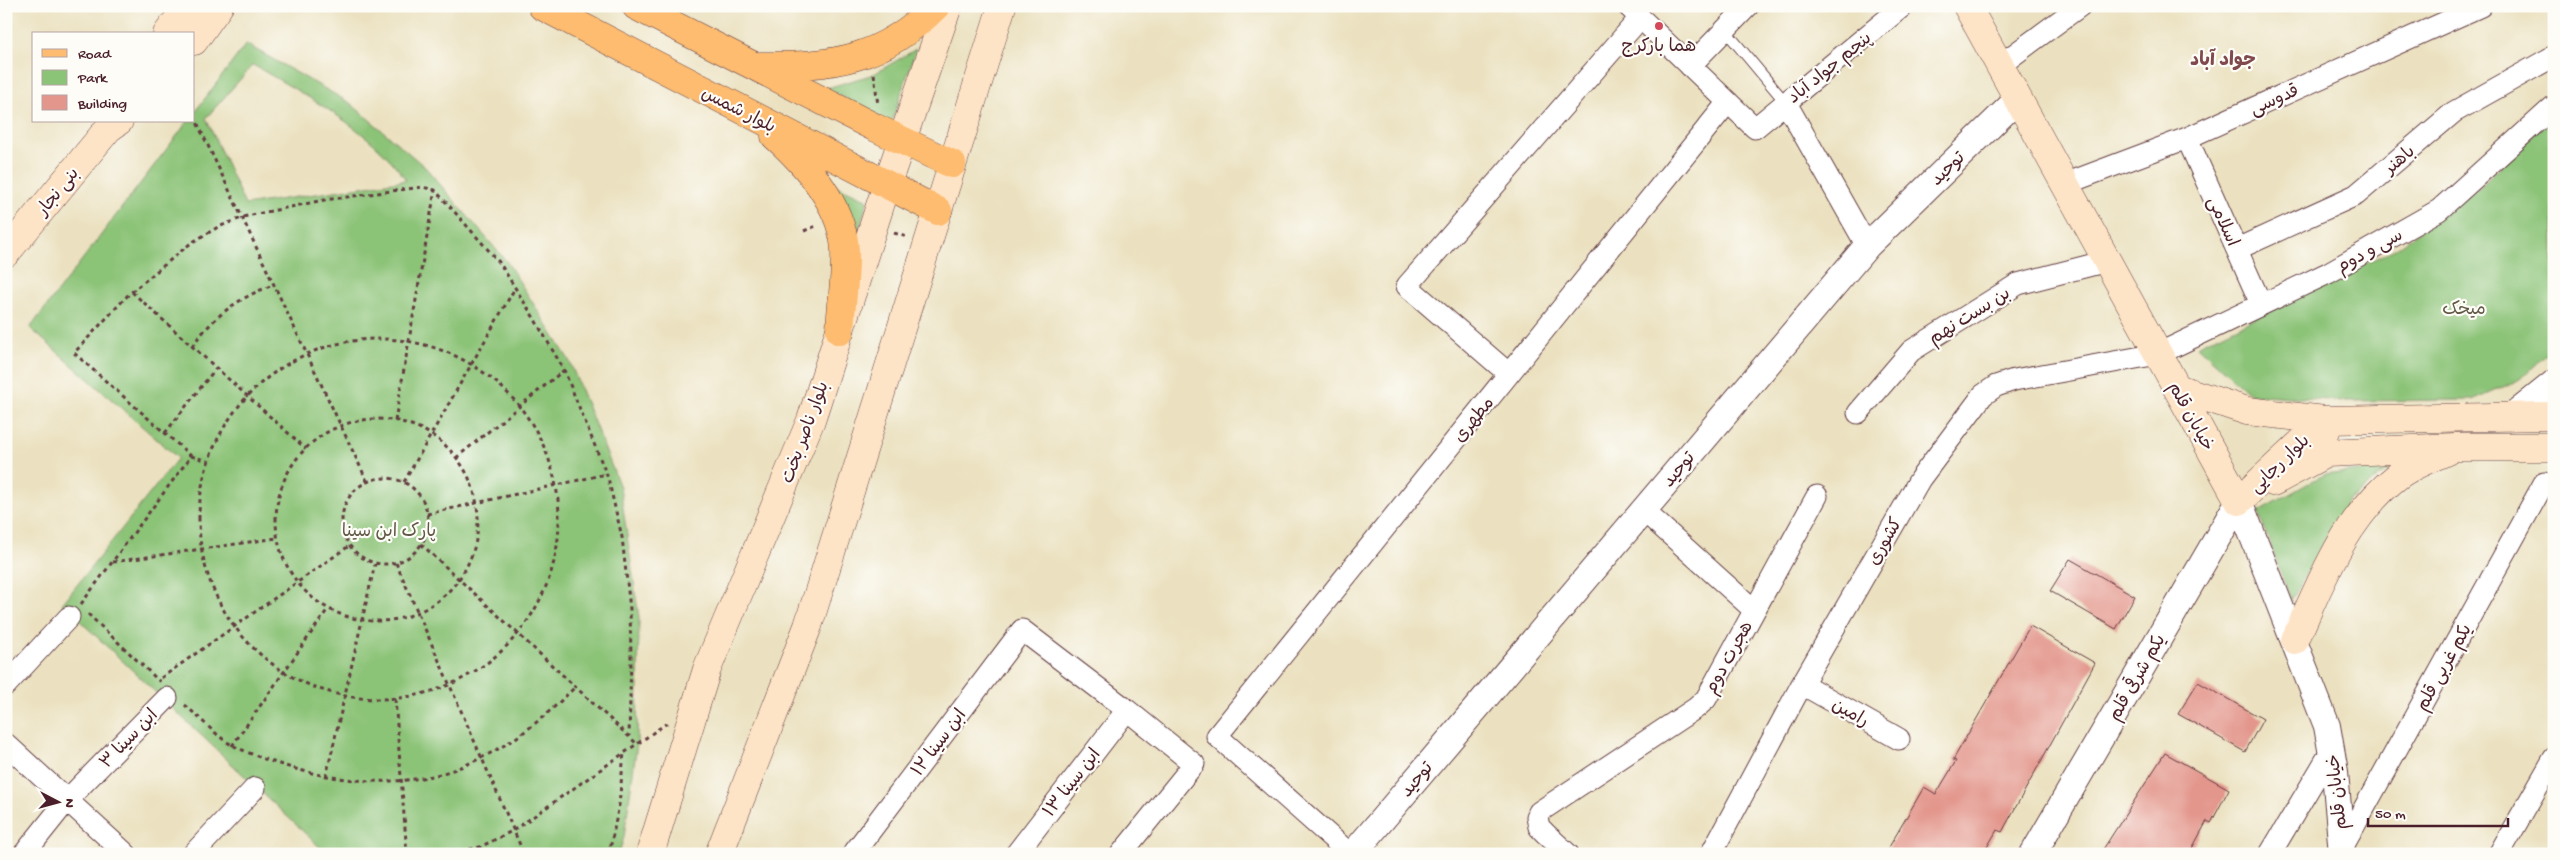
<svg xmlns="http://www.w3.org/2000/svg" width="2560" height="860" font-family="'Gochi Hand','Playpen Sans Arabic',sans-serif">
<rect width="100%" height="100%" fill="#fdfcf7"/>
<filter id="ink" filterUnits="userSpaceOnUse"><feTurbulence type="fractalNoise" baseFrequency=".02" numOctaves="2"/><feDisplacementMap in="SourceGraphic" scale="10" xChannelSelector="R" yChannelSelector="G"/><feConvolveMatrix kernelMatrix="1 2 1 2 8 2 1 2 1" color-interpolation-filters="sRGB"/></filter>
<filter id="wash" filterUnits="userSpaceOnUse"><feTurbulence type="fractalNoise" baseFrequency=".0096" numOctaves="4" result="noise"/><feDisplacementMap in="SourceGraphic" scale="20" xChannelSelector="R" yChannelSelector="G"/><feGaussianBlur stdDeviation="1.12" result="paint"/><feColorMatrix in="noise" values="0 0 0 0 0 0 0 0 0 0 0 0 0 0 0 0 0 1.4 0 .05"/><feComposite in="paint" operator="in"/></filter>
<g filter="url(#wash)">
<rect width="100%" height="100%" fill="#ebe1c0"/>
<path fill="#8bc377" stroke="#6a7151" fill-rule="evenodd" d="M246,44L350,103L425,167L507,262L569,360L620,487L639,618L637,744L624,837L619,854H508L503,845L482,854H327L62,604L178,458L30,328L188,121H194V113ZM253,65C303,94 374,131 406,180L245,205L206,118Z
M916,49L891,124L827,88L874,74Z
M2554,113V347L2521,379L2472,400L2343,401L2250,394L2197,346L2395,249L2480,187Z
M826,181L868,200L852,253Z
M2393,467L2348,501L2291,600L2258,512L2323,475Z"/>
<g id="blocks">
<path fill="#e3968c" d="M2070,559L2135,596L2116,629L2050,591Z
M2030,626L2095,663L2002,832L1997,830L1983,854H1885L1924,787L1936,794L1956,761L1953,760Z
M2198,682L2263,719L2245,752L2178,714Z
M2165,753L2229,789L2211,823L2207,821L2189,854H2100Z"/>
</g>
</g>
<g filter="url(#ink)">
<use href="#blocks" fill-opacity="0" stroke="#623c41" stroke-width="1"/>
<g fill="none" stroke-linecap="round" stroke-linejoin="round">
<g stroke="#623c41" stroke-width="12">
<path id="service" d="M1725,30L1786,103"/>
</g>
<g stroke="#623c41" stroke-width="23">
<path id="minor" d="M1628,6L1755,128L1903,6
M2000,65L2080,6
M1690,66L1748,6
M1786,103L1867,246
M2187,138L2261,304
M2065,184L2187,138L2481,6
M2237,249L2356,195L2454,112L2554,56
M1509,374L1407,286L1640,18
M1858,413L1911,351L2018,284L2107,261
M1643,510L1754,610
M1802,684L1899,739
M6,685L69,617
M6,744L126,854
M2341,850L2544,483
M24,854L68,799L167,698
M193,854L255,788
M853,854L1022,630L1127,710L1194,764L1121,854
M1016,854L1127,710
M1350,854L1217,736L1728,102
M1568,854L1546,834L1539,827L1537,817L1539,812L1696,708L1706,699L1817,496
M1711,854L1802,684L1920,479L1983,395L1996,386L2014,380L2158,354L2328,273L2439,210L2554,106
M2270,854L2332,750
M2499,854L2554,758"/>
</g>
<g stroke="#623c41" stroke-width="28">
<path id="tertiary" d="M2513,416L2554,383
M2239,501L2327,726L2335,772L2342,854
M1353,854L1867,246L2018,99
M2033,854L2239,501"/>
</g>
<g stroke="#623c41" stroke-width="29">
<path id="secondary" d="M1967,6L2239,501
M167,34L188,6
M194,41L219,6
M6,253L108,129L119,121
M2177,388L2247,411L2325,420L2326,431
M2273,482L2327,453L2455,447H2554
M2239,501L2325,420L2554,416
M2295,640C2321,581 2346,516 2399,475C2412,465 2432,458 2447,451
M650,854L707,669L811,420L887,184L948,6
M719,854L808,626L1002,6"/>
</g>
<g stroke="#623c41" stroke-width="29">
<path id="primary" d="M542,6L938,211
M636,6L874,127L952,164
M759,66C834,66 881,61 936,6
M775,136C807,165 843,206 845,251C846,277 841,305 840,331"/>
</g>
<path stroke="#623c41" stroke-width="3" stroke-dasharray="4 4" stroke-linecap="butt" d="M874,74L878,105
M194,116L367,481
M804,231L818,225
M894,233L907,237
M132,292L306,449
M199 519a180 180 0 1 1 360 0a180 180 0 1 1-360 0Z
M192,346C214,316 238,298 273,285
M276 520a101 101 0 1 1 202 0a101 101 0 1 1-202 0Z
M395,421L435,190
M165,433L216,368
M191,456L208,461
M456,458L564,370
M342 521a43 43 0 1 1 86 0a43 43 0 1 1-86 0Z
M404,482L515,288
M427,514L606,474
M421,544L637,744
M113,562L277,538
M396,563L524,854
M81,604L191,456L74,353L129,294L191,243L218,227L247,216L324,200L422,187L435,190L499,262L534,318L564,370L608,478L622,537L630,609L631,658L629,737
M88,614L160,682
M161,678L349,546
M395,699L407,854
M185,705C198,716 219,739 234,746C298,777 390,795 458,768C507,749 539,723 575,687
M232,746L328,609
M326,777L375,564
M446,854L480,847L514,830L667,723
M609,854L619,805L624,753"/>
<use href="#service" stroke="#fff" stroke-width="10"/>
<use href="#minor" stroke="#fff" stroke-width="21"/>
<use href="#tertiary" stroke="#fff" stroke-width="26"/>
<use href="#secondary" stroke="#fee4c6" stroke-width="28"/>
<use href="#primary" stroke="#fdbc70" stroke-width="28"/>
</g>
</g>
<circle fill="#d1495b" stroke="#fdfcf7" stroke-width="2" cx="1659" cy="26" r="5"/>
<g text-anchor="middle" stroke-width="4.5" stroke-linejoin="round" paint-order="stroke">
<g font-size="18" fill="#4a1f2b" stroke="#fdfcf7">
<text x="1659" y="51">هما بارکرج</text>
</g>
<g font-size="18" fill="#4a1f2b" stroke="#fdfcf7">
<text transform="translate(1829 67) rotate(-39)" y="6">پنجم جواد آباد</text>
<text transform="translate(2274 99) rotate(-24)" y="6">قدوسی</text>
<text transform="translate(739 109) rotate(27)" y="6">بلوار شمس</text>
<text transform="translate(2399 159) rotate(-40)" y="6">باهنر</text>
<text transform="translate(1947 168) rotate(-44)" y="6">توحید</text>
<text transform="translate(57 191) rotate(-51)" y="6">بنی نجار</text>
<text transform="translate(2224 221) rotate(66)" y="6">اسلامی</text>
<text transform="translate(2369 250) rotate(-29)" y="6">سی و دوم</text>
<text transform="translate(1969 315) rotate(-32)" y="6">بن بست نهم</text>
<text transform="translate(2192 416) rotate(61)" y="6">خیابان قلم</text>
<text transform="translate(1473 419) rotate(-51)" y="6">مطهری</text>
<text transform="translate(804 432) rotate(-70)" y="6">بلوار ناصر بخت</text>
<text transform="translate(2279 463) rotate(-44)" y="6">بلوار رجایی</text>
<text transform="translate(1678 469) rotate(-50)" y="6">توحید</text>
<text transform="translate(1884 541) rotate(-60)" y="6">کشوری</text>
<text transform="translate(1728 657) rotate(-61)" y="6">هجرت دوم</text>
<text transform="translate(2443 667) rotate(-61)" y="6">یکم غربی قلم</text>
<text transform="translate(2136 677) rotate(-60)" y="6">یکم شرقی قلم</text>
<text transform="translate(1851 712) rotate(30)" y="6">رامین</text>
<text transform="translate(128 738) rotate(-46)" y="6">ابن سینا ۳</text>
<text transform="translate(938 742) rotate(-53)" y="6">ابن سینا ۱۲</text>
<text transform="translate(1416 779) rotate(-50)" y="6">توحید</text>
<text transform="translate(1071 782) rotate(-52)" y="6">ابن سینا ۱۳</text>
<text transform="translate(2336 792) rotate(-96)" y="6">خیابان قلم</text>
</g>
<g font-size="18" fill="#615846" stroke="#fdfcf7">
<text x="2464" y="314">میخک</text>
<text x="389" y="536">پارک ابن سینا</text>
</g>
<g font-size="19" font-weight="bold" fill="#80494d" stroke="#fdfcf7">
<text x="2223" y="65">جواد آباد</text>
</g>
</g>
<rect width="2560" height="860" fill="none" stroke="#fdfcf7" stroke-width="25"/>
<rect x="32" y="32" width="162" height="90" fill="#fdfcf7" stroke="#b5a4a5"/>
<rect x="42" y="49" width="25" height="8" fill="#fdbc70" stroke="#b5a4a5"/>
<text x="78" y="58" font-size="15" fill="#4a1f2b">Road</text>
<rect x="42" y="70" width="25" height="15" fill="#8bc377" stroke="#b5a4a5"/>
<text x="78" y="82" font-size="15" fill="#4a1f2b">Park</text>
<rect x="42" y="95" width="25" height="15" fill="#e3968c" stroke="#b5a4a5"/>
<text x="78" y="108" font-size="15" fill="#4a1f2b">Building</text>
<g transform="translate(58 802) rotate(96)" stroke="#fdfcf7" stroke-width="4" paint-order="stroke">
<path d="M0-4L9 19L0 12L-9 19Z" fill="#4a1f2b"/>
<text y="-8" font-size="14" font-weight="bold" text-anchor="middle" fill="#4a1f2b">N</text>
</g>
<path d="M2368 818v8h140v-8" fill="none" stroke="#4a1f2b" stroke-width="2.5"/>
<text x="2375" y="818" font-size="15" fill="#4a1f2b" stroke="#fdfcf7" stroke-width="4" paint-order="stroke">50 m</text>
</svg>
